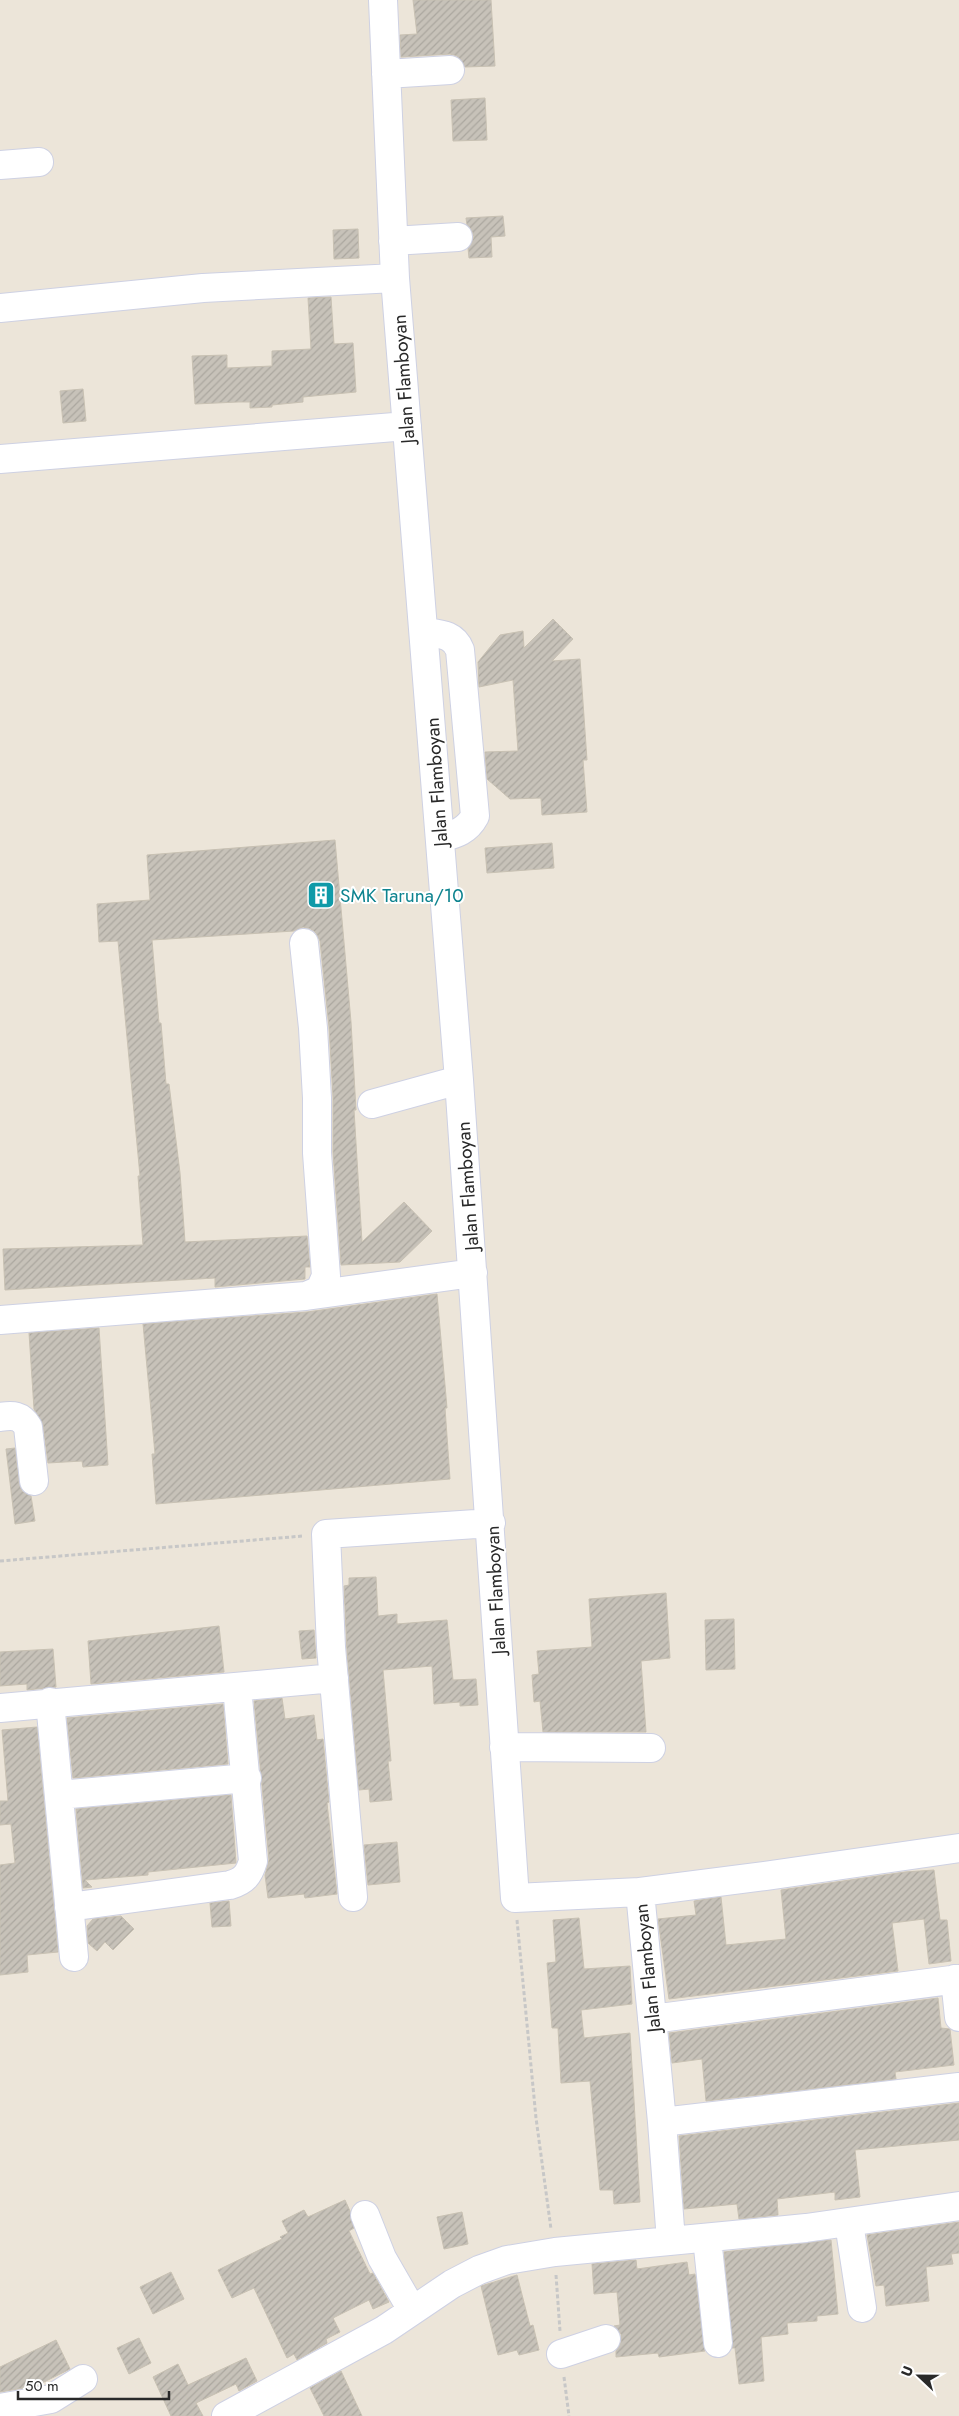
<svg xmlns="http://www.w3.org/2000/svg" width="959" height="2416" font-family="Jost,sans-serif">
<defs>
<pattern id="building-hatch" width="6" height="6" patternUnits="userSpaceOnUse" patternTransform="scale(1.25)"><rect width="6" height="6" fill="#c7c2b9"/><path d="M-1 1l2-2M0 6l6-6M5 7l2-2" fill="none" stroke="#aba79f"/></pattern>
</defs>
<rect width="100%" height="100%" fill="#ece5d9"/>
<path fill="url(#building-hatch)" stroke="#c8c1b3" d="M413,0H491L495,66L465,67L457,56L450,54L401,57L400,35L417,34Z
M485,98L487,140L453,141L451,100Z
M503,216L505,236L491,237L492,257L469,258L468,248L474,237L471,229L467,225L466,218Z
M358,229L359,258L334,259L333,230Z
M331,297L334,344L353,343L356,392L303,397V402L272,405V407L250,408V402H238L195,404L192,356L227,355V368L272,366V351L311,349L308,298Z
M83,389L86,421L63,423L60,391Z
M553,619L573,639L552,661L580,659L587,760H583L587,812L542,815L541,798L510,799L487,779L485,752L518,751L513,680L479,687L478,662L500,635L523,631L524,648Z
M335,840L351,1022L356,1110H354L362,1242L404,1202L432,1231L400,1262L341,1265L333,1152V1097L329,1027L320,941L316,933L311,929L303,927L294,931L152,940L159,1023H161L166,1084H169L180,1173L185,1242L307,1236L310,1267H305V1279L215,1287V1278L5,1290L3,1249L143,1245L138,1176H140L118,941L99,942L97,904L150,900L147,855Z
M552,843L554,868L487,873L485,848Z
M437,1294L447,1408H445L450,1479L156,1504L152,1454H155L143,1324L307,1312Z
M99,1328L108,1465L83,1467L82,1461L48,1463L43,1425L34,1409L29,1333Z
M15,1448L19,1483L22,1491L31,1496L35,1521L15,1524L6,1449Z
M376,1577L378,1616L397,1614V1624L447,1620L453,1680L476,1679L478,1705L460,1706V1702L434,1704L432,1666L383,1670L391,1761H388L392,1800L370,1802L369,1789L359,1790L347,1653L344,1586L349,1585V1578Z
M666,1593L670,1658L641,1661L646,1732H543L540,1701L534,1702L532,1675L539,1674L537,1651L592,1647L589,1599Z
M734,1619L735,1669L706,1670L705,1620Z
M219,1626L224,1672L91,1684L88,1641Z
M314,1630L316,1658L302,1659L299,1631Z
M53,1649L56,1687L27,1690V1684L0,1686V1652Z
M282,1698L285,1719L314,1715L317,1740L323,1739L329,1802L327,1803L337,1894L305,1898L304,1894L268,1898L265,1875L269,1860L254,1701Z
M223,1704L228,1764L73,1778L67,1718Z
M37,1727L58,1952L27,1955L28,1972L0,1975V1865L15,1863L11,1824L0,1825V1801H8L2,1730Z
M231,1795L236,1863L148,1872V1875L85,1880L92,1887L83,1888L76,1809Z
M397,1842L400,1882L368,1885L364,1845Z
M934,1870L940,1920H947L951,1961L929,1964L924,1919L892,1923L898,1971L669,1999L658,1919L696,1915L694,1901L721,1897L726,1945L786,1939L781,1890L905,1872Z
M229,1901L231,1926L212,1927L210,1903Z
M121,1916L134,1929L113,1950L105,1942L97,1951L88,1943L87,1926L93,1919Z
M579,1918L584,1969L630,1966L632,2004L581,2010L584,2038L630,2033L640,2202L614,2204L613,2190H600L590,2081L561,2083L558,2028H552L547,1963L556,1962L553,1920Z
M938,1998L941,2028L950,2029L954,2065L895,2072L896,2079L706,2101L702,2059L672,2063L669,2033Z
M959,2103V2140L855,2150L860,2197L835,2200V2192L777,2199L778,2215L739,2219L737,2204L684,2209L679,2136Z
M345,2200L350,2211L354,2228L349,2231L370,2274L373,2273L389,2302L373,2309L369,2300L333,2318L340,2332L326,2339L327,2343L297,2360L294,2354L287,2358L254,2288L232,2298L218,2270L282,2239L280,2237L288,2233L282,2221L304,2210L308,2217Z
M462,2212L468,2244L444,2249L437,2217Z
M959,2222V2253L951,2254L953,2264L926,2267L929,2301L886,2306L884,2285L876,2286L867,2235Z
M831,2240L838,2314L817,2316V2321L787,2323L788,2334L761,2337L764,2381L739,2384L735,2348H732L724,2252Z
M636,2260L637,2269L687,2262L689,2275L695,2274L705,2351L659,2357L658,2353L616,2357V2351L621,2342V2334L614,2326L620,2325L617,2292L594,2294L592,2264Z
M171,2272L184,2299L153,2314L140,2287Z
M517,2275L530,2326L533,2325L539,2350L519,2355L517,2350L498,2355L481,2286Z
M139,2338L151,2363L129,2374L117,2348Z
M56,2340L70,2369L36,2386L0,2392V2367Z
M246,2358L257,2381L239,2391L236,2384L196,2403L203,2416H171L153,2377L178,2364L188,2385Z
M341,2371L362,2416H324L310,2388Z"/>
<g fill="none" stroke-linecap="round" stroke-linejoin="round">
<g stroke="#ced1e3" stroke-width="30">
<path id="minor" d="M383,0L395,278L459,1080L515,1898L640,1892L662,2122L671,2241
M386,74L450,70
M0,165L39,162
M393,241L458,237
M0,308L203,288L395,278
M0,459L407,426
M425,632C440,634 454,634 460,650L475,816C467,831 456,834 441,838
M304,943L313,1028L317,1098V1153L326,1276L320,1290L306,1296
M372,1104L459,1080
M0,1320L306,1296L473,1273
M0,1417C13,1415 21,1415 28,1427L34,1481
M50,1702L74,1957
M0,1708L334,1678
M504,1747L651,1748
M59,1795L247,1778
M640,1892L765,1876L959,1848
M353,1897L331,1647L326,1534L491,1523
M69,1907L230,1885C244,1881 249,1875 253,1861L237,1687
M955,1979L959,2017
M652,2019L959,1979
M662,2122L959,2087
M365,2215L382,2258L412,2310
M849,2223L862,2308
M707,2238L718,2343
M561,2354L606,2339
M0,2408L51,2399L83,2379
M226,2416L384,2330L452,2284L479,2270L507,2260L555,2252L806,2228L959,2206"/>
</g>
<path stroke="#c7c7c7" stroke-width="3" stroke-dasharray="4 2.5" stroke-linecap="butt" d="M0,1561L303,1536
M517,1920L536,2118L551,2229
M556,2275L560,2331
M564,2377L569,2416"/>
<use href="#minor" stroke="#fff" stroke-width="28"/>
</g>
<defs>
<g id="building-square" transform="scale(1.4375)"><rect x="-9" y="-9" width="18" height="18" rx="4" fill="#0f9aa8" stroke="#fff"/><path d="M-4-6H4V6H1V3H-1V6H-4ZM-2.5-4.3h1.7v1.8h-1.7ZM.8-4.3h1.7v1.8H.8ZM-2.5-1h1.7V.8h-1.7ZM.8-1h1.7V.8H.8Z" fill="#fff"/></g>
</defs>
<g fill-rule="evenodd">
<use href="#building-square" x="321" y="895"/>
</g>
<g text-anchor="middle" stroke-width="4" stroke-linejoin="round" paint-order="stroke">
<g font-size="19" fill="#292929" stroke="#fff">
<text transform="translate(403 379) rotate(-94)" y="7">Jalan Flamboyan</text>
<text transform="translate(436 782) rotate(-94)" y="7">Jalan Flamboyan</text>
<text transform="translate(467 1186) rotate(-94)" y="7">Jalan Flamboyan</text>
<text transform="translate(495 1590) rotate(-93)" y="7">Jalan Flamboyan</text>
<text transform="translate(647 1968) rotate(-96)" y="7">Jalan Flamboyan</text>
</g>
<g font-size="19" fill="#0d838f" stroke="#fff" text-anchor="start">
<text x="340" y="902">SMK Taruna/10</text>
</g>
</g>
<g transform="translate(919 2376) rotate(292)" stroke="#ffffff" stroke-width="4" paint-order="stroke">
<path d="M0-4L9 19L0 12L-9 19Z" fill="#292929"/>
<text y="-8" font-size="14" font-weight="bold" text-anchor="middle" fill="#292929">U</text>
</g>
<path d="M18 2391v8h151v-8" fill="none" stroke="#292929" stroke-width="2.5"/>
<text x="25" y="2391" font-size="15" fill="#292929" stroke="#ffffff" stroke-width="4" paint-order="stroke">50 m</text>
</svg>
